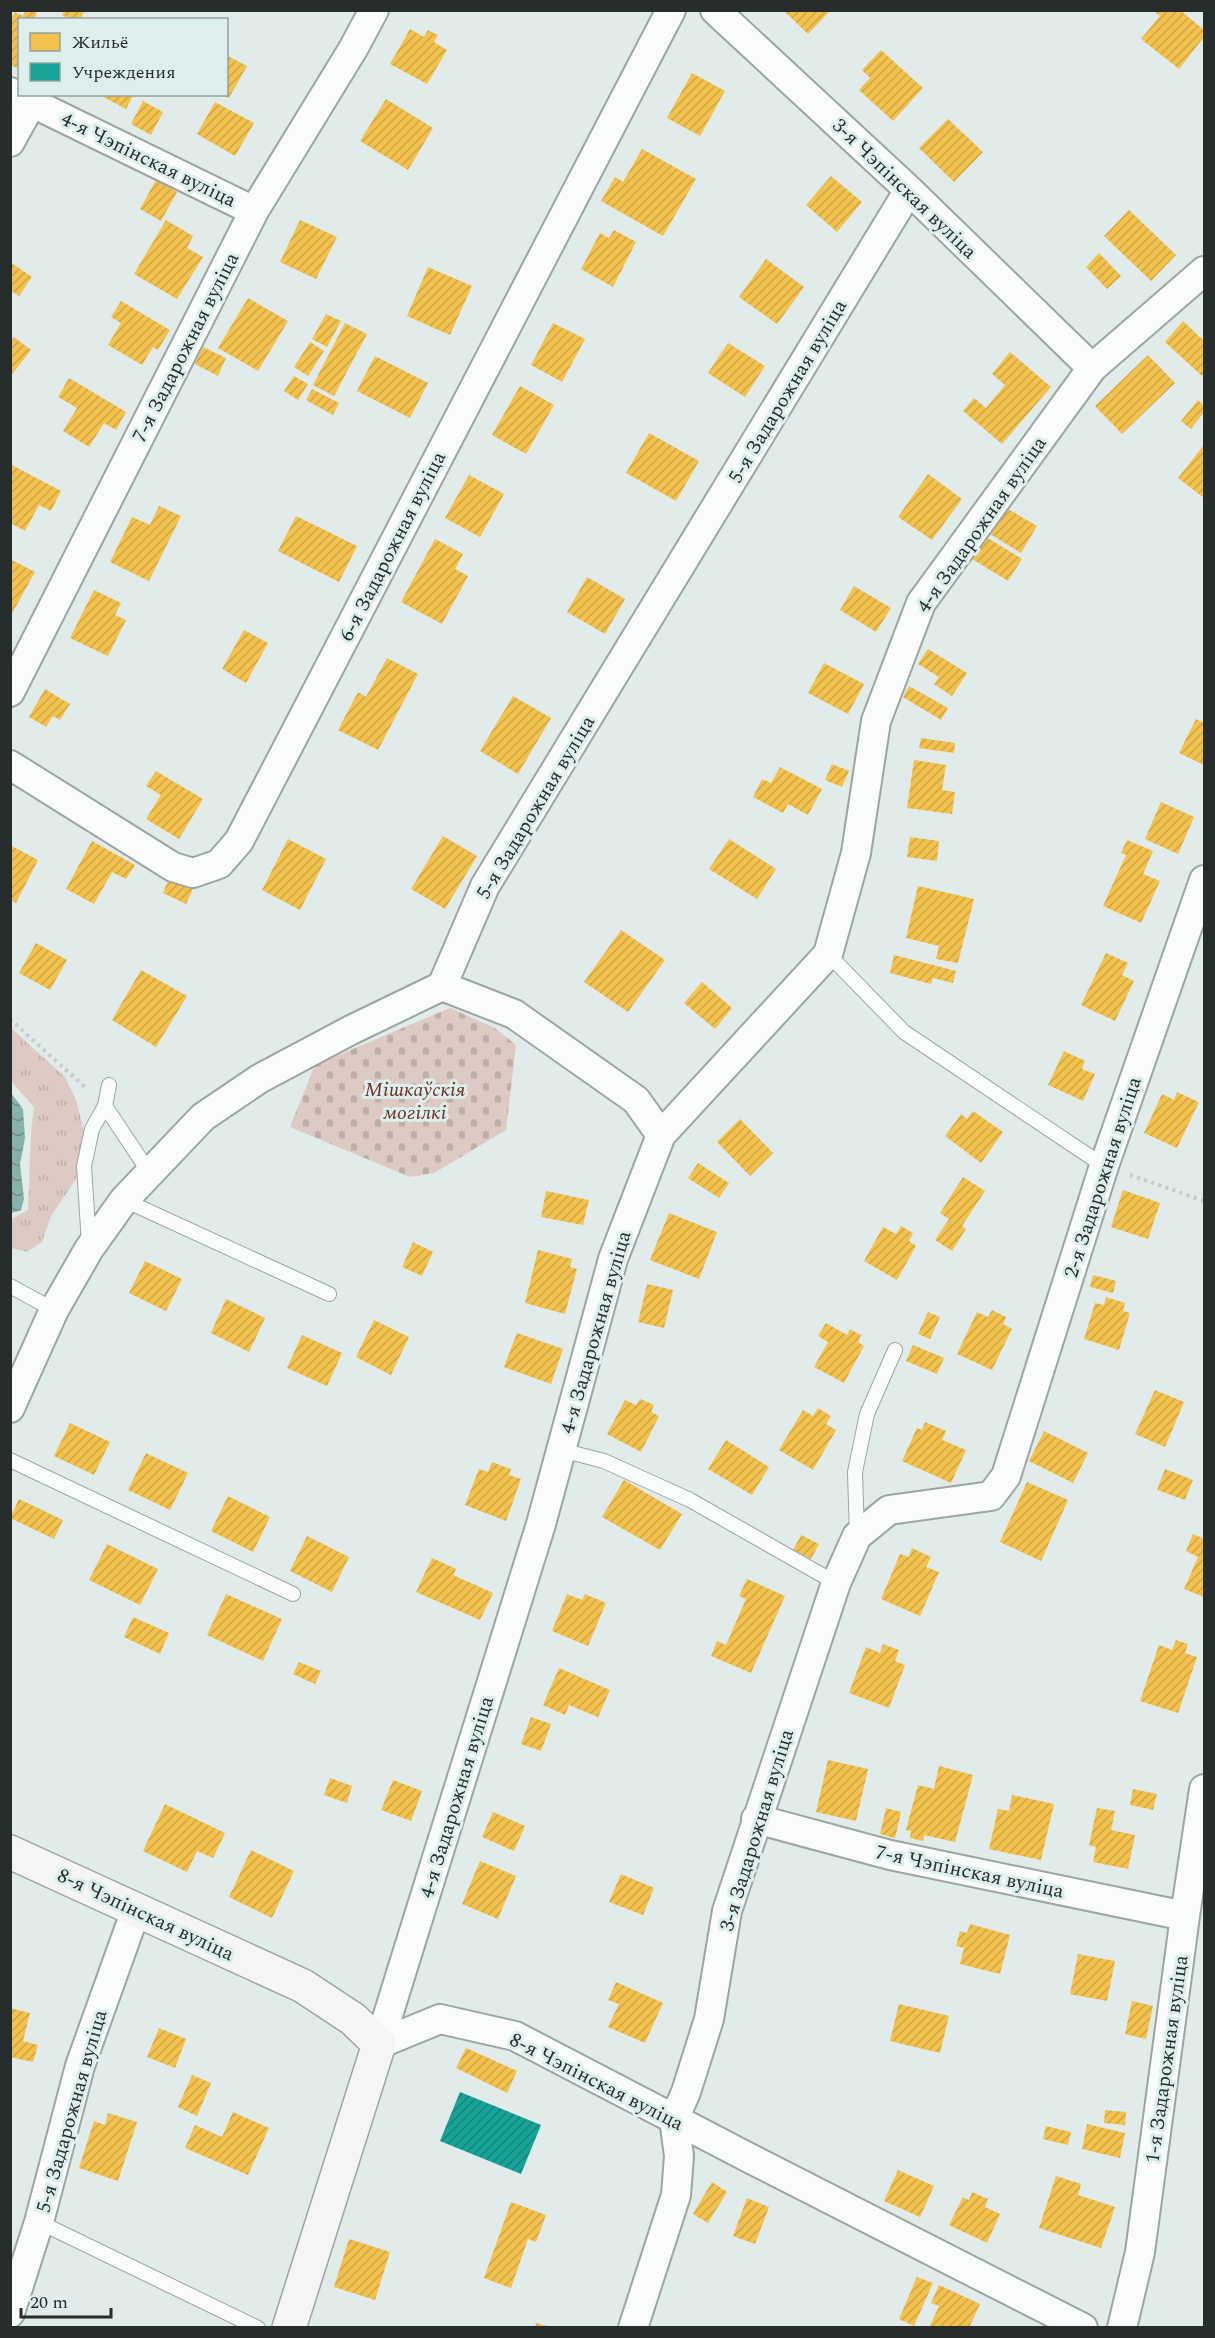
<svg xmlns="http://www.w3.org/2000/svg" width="1215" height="2338" font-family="Spectral,serif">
<defs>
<pattern id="grass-tufts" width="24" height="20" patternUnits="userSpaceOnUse" patternTransform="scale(1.5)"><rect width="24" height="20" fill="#decac5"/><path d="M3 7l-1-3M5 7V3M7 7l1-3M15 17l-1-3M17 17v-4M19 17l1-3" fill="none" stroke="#beaea9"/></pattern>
<pattern id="cemetery-stones" width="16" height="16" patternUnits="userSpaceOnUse" patternTransform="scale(1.5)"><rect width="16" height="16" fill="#decac5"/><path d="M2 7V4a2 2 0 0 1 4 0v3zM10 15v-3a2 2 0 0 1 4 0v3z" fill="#beaea9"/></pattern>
<pattern id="water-waves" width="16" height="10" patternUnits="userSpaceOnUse" patternTransform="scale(1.5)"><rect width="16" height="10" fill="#87b1ab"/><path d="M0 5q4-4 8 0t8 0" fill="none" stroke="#6e908b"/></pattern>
<pattern id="homes-hatch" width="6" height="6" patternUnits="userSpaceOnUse" patternTransform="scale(1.5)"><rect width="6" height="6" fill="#f2c14e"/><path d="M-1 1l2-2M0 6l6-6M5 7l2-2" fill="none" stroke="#cfa644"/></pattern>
<pattern id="public-hatch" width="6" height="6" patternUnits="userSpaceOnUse" patternTransform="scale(1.5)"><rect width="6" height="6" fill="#17a398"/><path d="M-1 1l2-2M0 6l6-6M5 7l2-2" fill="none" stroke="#15857c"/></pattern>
</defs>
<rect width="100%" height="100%" fill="#e1ebe9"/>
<path fill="url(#grass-tufts)" d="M10,1027L65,1077L76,1100L84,1131L83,1149L76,1179L51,1216L42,1242L27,1252L11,1248L10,1220L28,1210L31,1133L34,1107L11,1081Z"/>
<path fill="url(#cemetery-stones)" d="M450,1008L495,1028L516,1045L506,1130L434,1173L410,1177L290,1127L315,1065Z"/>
<path fill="url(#water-waves)" d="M11,1093L23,1109L25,1138L20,1164L24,1199L21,1210L11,1213Z"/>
<path fill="url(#homes-hatch)" d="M25,10L37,12L34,20H20V69L10,65V20L15,12L23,16Z
M65,10H81L84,12L80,20H72L62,15Z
M783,10H831L808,34Z
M1153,10H1180L1204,30V37L1179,69L1141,39L1160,16Z
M410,29L424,37L428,30L438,35L434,42L447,50L427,84L390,64Z
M881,50L923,88L893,121L859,90L870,78L862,70Z
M226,55L247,66L229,98L222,94H226Z
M692,73L725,91L700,136L667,118Z
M98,94H134L126,109Z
M386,99L433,128L408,170L360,141Z
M143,101L163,112L151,135L131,124Z
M215,102L254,123L235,156L197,134Z
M948,119L983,152L954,182L919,148Z
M642,149L696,179L663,236L601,201L615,177L623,182Z
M831,176L862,202L837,232L806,205Z
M156,180L177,192L161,221L140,209Z
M1129,210L1176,255L1151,281L1104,236Z
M166,220L193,236L187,248L203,257L177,299L134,274Z
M300,220L337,237L316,279L280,262Z
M614,230L636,242L613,287L581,269L600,233L609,238Z
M1099,253L1121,276L1107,289L1086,267Z
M766,259L804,287L777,324L739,297Z
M10,262L32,277L19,296L10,290Z
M428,267L472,286L450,335L407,316Z
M248,298L288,321L258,371L218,348Z
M121,301L170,330L158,350L153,347L142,365L108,345L121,323L111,317Z
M326,314L341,321L327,347L312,339Z
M1183,321L1204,341V373L1202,376L1165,342Z
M345,323L367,334L334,396L313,385Z
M553,323L585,339L562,382L531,365Z
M14,337L31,350L10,377V342Z
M310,342L324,351L308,376L294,367Z
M728,343L765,366L745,397L708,373Z
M203,347L226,358L218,376L195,364Z
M1010,352L1051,387L1002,444L963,411L974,398L986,408L1005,385L992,374Z
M1148,355L1175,383L1122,434L1095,406Z
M375,356L428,383L410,418L357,391Z
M294,376L308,384L298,400L284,391Z
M69,378L126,412L116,430L104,423L89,447L63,431L77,408L58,397Z
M520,386L554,405L526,454L492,435Z
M312,389L339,403L333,415L306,400Z
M1198,400L1204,406V412L1191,429L1181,421Z
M649,433L699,461L676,501L626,473Z
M1203,446L1204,447V498L1178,478Z
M10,464L61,491L51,511L39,505L25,531L10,523Z
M928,474L962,499L932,540L898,517Z
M469,475L504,494L480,537L445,518Z
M159,506L181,516L149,581L110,562L132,517L150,525Z
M1003,506L1037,526L1021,553L987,532Z
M296,516L357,546L339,582L278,551Z
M983,535L1022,559L1008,581L969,557Z
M435,539L463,554L455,569L468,576L442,624L401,602Z
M10,559L35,572L10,617Z
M587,577L625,599L605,634L567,612Z
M854,586L891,608L876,632L840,610Z
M94,590L121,603L115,615L126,620L108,656L70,638Z
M244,630L268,643L246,683L222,669Z
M928,649L967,673L952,696L934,684L939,677L918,664Z
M387,658L418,674L378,750L338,730L358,692L366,697Z
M824,663L864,684L848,714L808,693Z
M909,686L948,708L941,720L903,697Z
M45,689L70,704L60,720L53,716L46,727L29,717Z
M513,696L551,718L518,774L480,751Z
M1196,719L1204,723V765L1179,753Z
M921,738L955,743L954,753L919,748Z
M914,760L946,765L942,790L955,792L952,814L907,808Z
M832,764L849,771L842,787L825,780Z
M780,767L822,789L808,815L788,804L783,813L753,797L762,779L771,783Z
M156,771L203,799L179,839L146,819L161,795L146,786Z
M1161,802L1194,817L1178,854L1145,839Z
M443,836L477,856L445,909L411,889Z
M910,837L939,841L937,861L907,857Z
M288,839L326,859L300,910L262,890Z
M729,839L776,869L757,899L709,869Z
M1127,840L1153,851L1143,874L1160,881L1141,923L1103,906L1126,855L1121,853Z
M92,841L135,865L126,879L112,872L94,904L66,889Z
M10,845L38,860L16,903L10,900Z
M169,878L193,889L186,904L163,893Z
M918,886L974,899L958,963L936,959L939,946L906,938Z
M621,930L665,960L628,1012L584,982Z
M36,943L67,960L50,990L19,973Z
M1106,953L1128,963L1122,975L1134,981L1115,1021L1081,1005Z
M894,955L956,971L953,983L933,978L931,984L890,973Z
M141,970L187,996L156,1047L112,1020Z
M702,982L732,1008L715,1029L684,1003Z
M1064,1051L1085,1061L1082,1069L1095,1074L1083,1101L1048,1085Z
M1177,1092L1199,1102L1177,1148L1144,1133L1162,1094L1174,1100Z
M973,1111L1003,1132L981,1163L945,1136L961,1114L967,1119Z
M740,1119L773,1153L750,1176L717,1142Z
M698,1163L729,1183L719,1198L688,1178Z
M963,1177L985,1191L962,1226L966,1229L952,1251L935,1240L949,1219L940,1213Z
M1123,1190L1160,1203L1148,1239L1111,1227Z
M546,1191L589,1200L583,1225L541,1217Z
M669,1213L717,1232L699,1279L650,1260Z
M901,1226L913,1233L909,1241L916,1246L897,1280L864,1261L883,1227L896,1234Z
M413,1242L433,1252L422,1276L402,1267Z
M538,1250L572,1259L570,1267L577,1269L565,1314L525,1303Z
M145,1261L182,1279L166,1311L129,1293Z
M1093,1275L1116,1281L1113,1293L1090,1287Z
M647,1284L673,1290L664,1328L638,1322Z
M1106,1297L1125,1303L1123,1311L1130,1313L1119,1350L1084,1339L1095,1303L1104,1305Z
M226,1299L265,1318L249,1352L211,1333Z
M992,1310L1006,1317L1003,1324L1012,1329L992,1370L957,1354L977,1312L988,1317Z
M928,1312L940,1317L930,1339L918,1334Z
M374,1320L409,1337L391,1375L356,1357Z
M826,1323L847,1335L850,1329L861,1335L858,1342L864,1346L844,1383L814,1367L828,1342L818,1336Z
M517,1333L563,1349L551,1384L504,1367Z
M302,1335L342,1353L327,1386L287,1368Z
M913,1345L944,1358L937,1374L906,1361Z
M1155,1390L1184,1402L1165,1447L1135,1434Z
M640,1399L654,1405L651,1412L659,1416L641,1452L607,1434L625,1400L636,1405Z
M818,1408L831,1416L826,1424L836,1430L813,1470L779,1450L803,1410L813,1416Z
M925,1422L946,1431L942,1440L966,1450L951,1483L902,1461L917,1428L922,1430Z
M70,1423L110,1442L94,1475L54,1456Z
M1044,1431L1088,1453L1073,1483L1029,1461Z
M726,1440L769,1467L752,1495L708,1469Z
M146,1453L188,1473L170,1510L128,1490Z
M492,1462L511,1469L509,1475L521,1479L506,1521L465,1505L479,1469L488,1472Z
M1165,1469L1193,1480L1185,1500L1157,1490Z
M624,1480L682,1514L660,1550L602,1517Z
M1027,1482L1068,1500L1041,1561L1000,1542Z
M228,1496L270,1517L253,1552L211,1531Z
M19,1499L63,1520L54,1539L10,1518Z
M1193,1534L1204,1539V1597L1184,1589L1198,1557L1186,1551Z
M801,1535L819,1544L811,1559L793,1550Z
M307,1536L349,1557L332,1592L290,1571Z
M107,1544L158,1569L140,1605L89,1580Z
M912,1548L931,1557L926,1567L939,1572L920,1616L881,1599L900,1554L909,1557Z
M432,1558L456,1569L453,1575L493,1593L480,1620L416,1592Z
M747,1579L785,1596L751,1673L711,1656L717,1641L726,1645L746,1599L739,1596Z
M226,1594L282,1619L263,1661L207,1635Z
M567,1594L582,1600L585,1594L606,1603L588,1646L552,1631Z
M133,1617L169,1633L160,1654L124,1637Z
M1176,1640L1188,1644L1185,1653L1197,1657L1178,1713L1140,1701L1159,1645L1172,1650Z
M883,1644L899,1650L895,1661L905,1665L889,1708L849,1693L866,1647L880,1653Z
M299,1662L321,1671L315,1684L293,1674Z
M559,1668L610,1690L598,1717L569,1705L565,1715L543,1705Z
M531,1717L551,1724L541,1751L521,1744Z
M828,1760L868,1769L856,1821L816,1812Z
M939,1766L973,1775L955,1842L924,1835L923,1841L910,1838L911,1831L906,1830L918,1785L934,1789Z
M330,1778L352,1786L347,1803L324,1795Z
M393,1780L422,1791L411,1821L381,1810Z
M1133,1789L1157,1794L1153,1810L1130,1805Z
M1012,1795L1054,1804L1041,1860L989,1849L998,1809L1009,1811Z
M165,1804L225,1833L213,1858L197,1851L187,1872L143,1851Z
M886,1808L901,1812L895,1838L880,1834Z
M1097,1808L1115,1811L1111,1830L1135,1835L1128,1869L1093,1862L1096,1847L1089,1845Z
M493,1812L525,1826L514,1851L482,1837Z
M251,1850L294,1871L272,1918L229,1897Z
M480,1861L516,1876L498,1919L462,1904Z
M621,1874L654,1888L643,1915L609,1902Z
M970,1924L1010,1935L1000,1974L960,1964L964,1948L956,1946L960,1931L967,1933Z
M1078,1954L1115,1961L1107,2001L1070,1994Z
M616,1982L663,2003L645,2043L608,2027L619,2004L608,2000Z
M1132,2001L1153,2006L1146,2039L1125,2034Z
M899,2004L949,2016L940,2053L890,2041Z
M10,2008L30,2013L23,2041L38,2045L33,2062L10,2057Z
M159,2028L186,2039L175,2068L147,2057Z
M466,2048L517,2071L507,2093L456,2068Z
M192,2075L211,2083L197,2116L178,2107Z
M1105,2110L1126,2112L1125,2125L1104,2123Z
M233,2112L269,2128L248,2175L185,2148L195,2125L222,2137Z
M108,2113L137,2122L118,2181L79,2168L94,2121L105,2125Z
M1087,2124L1125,2133L1120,2158L1082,2149Z
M1046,2126L1071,2132L1068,2145L1043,2139Z
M898,2170L934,2186L920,2217L884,2201Z
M1056,2176L1081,2184L1078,2195L1115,2207L1101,2248L1039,2228Z
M712,2182L727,2192L708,2223L693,2214Z
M972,2192L988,2199L985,2207L1000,2214L987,2243L949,2225L963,2197L969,2200Z
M747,2198L769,2207L755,2244L733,2236Z
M511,2202L546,2215L536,2242L528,2239L511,2288L484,2278Z
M349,2239L390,2252L375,2300L334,2287Z
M917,2277L933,2283L914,2326L899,2319Z
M939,2285L980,2304L969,2328H929L939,2306L931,2303Z
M536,2323L551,2327L550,2328H535Z"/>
<path fill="url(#public-hatch)" d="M460,2092L541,2125L521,2174L440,2141Z"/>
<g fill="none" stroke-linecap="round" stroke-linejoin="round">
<g stroke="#9da5a3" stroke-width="16">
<path id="lane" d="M828,954L904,1032L1104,1166
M105,1106L149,1172
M124,1200L329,1294
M89,1244L84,1166L92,1129L105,1106L109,1085
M10,1286L54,1310
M561,1450L604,1461L690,1500L836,1583
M10,1460L293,1594
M857,1536L855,1472L867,1414L895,1350
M39,2222L258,2328"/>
</g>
<g stroke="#9da5a3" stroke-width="32">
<path id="street" d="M715,10L909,190L1092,368
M10,92L254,211
M10,142L32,102
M10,692L254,211L353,49L374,10
M10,765L173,867L193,873L219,864L239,841L671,10
M442,986L514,1014L636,1100L661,1135
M10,1408L54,1310L89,1249L124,1200L203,1117L259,1079L351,1030L442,986L485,886L909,190
M756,1819L890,1855L1185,1916
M379,2044L541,1524L613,1259L661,1135L828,954L856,853L876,721L921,603L1092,368L1204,271
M379,2044L440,2019L515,2036L755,2161L1083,2328
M10,2313L39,2222L80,2066L136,1910
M633,2328L676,2195L679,2156L674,2119L686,2092L709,2019L727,1911L836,1583L857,1536L889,1510L991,1496L1006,1476L1104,1166L1204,880
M1122,2328L1140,2252L1185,1916L1204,1789"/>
</g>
<g stroke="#9da5a3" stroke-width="36">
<path id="secondary" d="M10,1852L303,1986L353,2019L379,2044L289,2328"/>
</g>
<path stroke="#c8cbca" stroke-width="4" stroke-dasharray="3 4.5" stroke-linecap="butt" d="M10,1019L87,1089
M1130,1175L1204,1201"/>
<use href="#lane" stroke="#fafcfc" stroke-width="14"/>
<use href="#street" stroke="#fafcfc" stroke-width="28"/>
<use href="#secondary" stroke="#f6f5f5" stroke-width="33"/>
</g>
<g text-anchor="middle" stroke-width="6" stroke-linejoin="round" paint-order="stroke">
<g font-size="20" fill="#262d2c" stroke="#ddefec">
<text transform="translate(149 159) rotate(26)" y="7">4-я Чэпінская вуліца</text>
<text transform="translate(905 188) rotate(44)" y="7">3-я Чэпінская вуліца</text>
<text transform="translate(185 347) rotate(-63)" y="7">7-я Задарожная вуліца</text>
<text transform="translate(787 391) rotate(-59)" y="7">5-я Задарожная вуліца</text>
<text transform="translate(981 524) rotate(-55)" y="7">4-я Задарожная вуліца</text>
<text transform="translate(392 546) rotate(-63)" y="7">6-я Задарожная вуліца</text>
<text transform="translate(535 807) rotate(-59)" y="7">5-я Задарожная вуліца</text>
<text transform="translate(1102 1177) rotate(-72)" y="7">2-я Задарожная вуліца</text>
<text transform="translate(595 1332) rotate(-74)" y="7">4-я Задарожная вуліца</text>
<text transform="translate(456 1797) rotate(-73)" y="7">4-я Задарожная вуліца</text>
<text transform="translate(756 1830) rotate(-73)" y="7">3-я Задарожная вуліца</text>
<text transform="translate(970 1871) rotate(12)" y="7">7-я Чэпінская вуліца</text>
<text transform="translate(146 1914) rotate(25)" y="7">8-я Чэпінская вуліца</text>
<text transform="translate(1166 2059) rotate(-82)" y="7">1-я Задарожная вуліца</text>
<text transform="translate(597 2081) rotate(27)" y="7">8-я Чэпінская вуліца</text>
<text transform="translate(71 2111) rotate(-74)" y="7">5-я Задарожная вуліца</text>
</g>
<g font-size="20" font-style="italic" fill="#6d2f28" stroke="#ddefec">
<text x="415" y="1096">Мішкаўскія<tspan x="415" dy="23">могілкі</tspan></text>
</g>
</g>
<rect width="1215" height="2338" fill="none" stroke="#262d2c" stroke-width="24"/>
<rect x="18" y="18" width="210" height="78" fill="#ddefec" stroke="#94a19f" stroke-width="1.5"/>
<rect x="30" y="33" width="30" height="18" fill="#f2c14e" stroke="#94a19f" stroke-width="1.5"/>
<text x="72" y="48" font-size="18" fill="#262d2c">Жильё</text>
<rect x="30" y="63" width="30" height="18" fill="#17a398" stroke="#94a19f" stroke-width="1.5"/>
<text x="72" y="78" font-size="18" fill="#262d2c">Учреждения</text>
<path d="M21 2308v9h90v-9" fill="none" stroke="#262d2c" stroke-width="3"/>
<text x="30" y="2308" font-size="18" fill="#262d2c" stroke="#ddefec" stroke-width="4.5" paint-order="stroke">20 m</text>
</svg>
